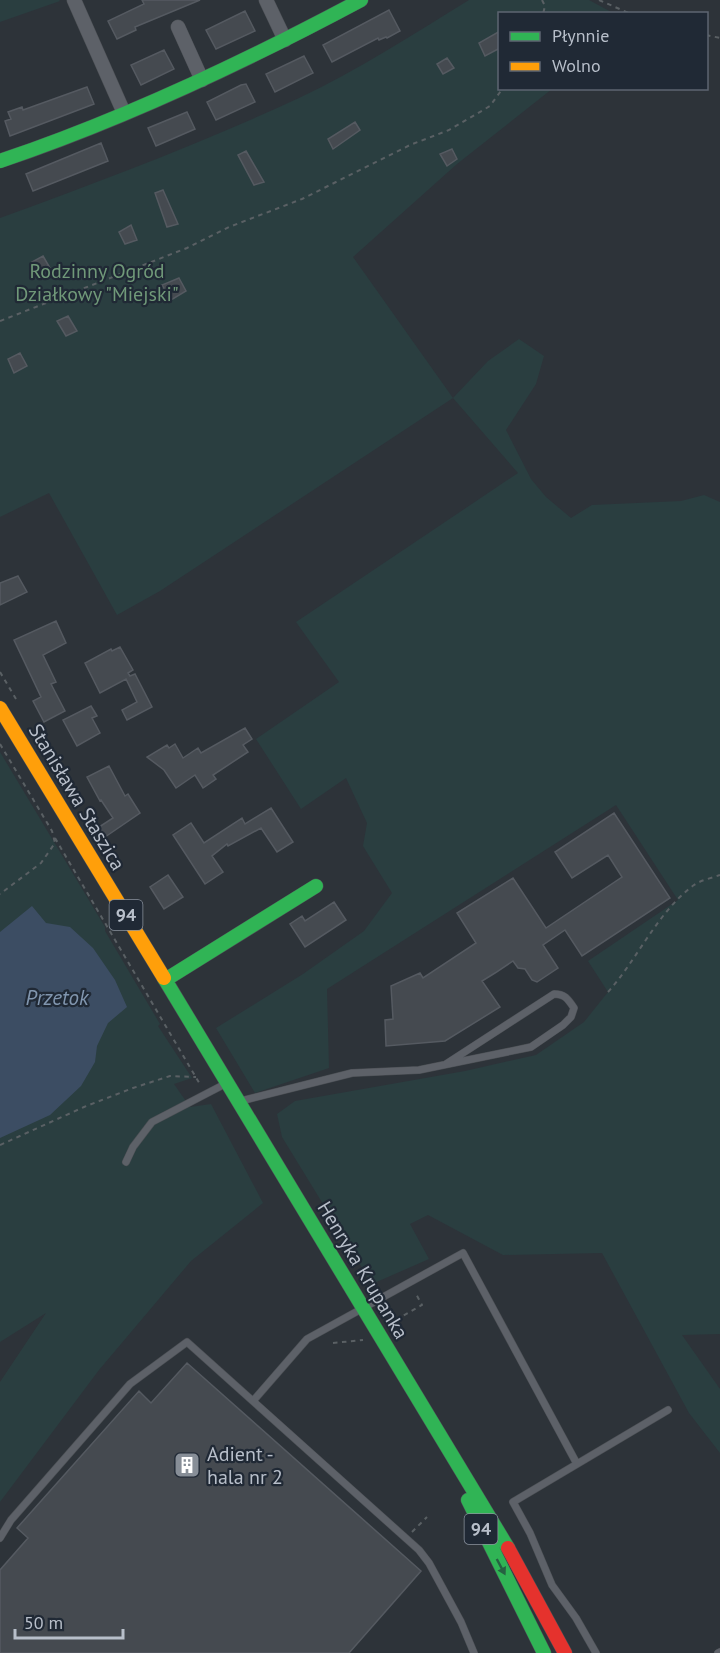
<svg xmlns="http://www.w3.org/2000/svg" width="720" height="1653" font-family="'PT Sans',sans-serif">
<rect width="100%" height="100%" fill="#2d3339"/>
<path fill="#2a3e40" d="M0,0H59L60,1L0,22Z
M469,0H589L613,13L500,14V88L552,89L457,164L353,257L453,398L488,361L519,339L544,356L536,384L506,430L531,479L546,497L571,518L592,505L681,501L704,495L720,502V1334L682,1335L720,1389V1453L689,1413L602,1253L503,1255L428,1215L410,1224L429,1259L372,1284L282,1137L277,1114L295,1101L465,1071L536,1055L584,1022L608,992L588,961L678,900L616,805L327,989L329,1068L255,1093L216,1028L303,974L364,931L392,893L363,846L367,823L346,778L301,809L256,739L339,682L296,622L518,473L453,398L160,591L117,615L49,493L0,517V218C101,181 202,143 299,98C358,70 414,34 469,0Z
M0,752L105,927V931L160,1024L158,1026L192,1078L174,1084L190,1107L211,1104L263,1203L191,1261L99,1370L0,1502V1382L46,1313L0,1342Z"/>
<path fill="#3c4d63" d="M32,906L46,923L70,927L93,948L115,980L127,1007L108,1023L97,1046L95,1062L81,1086L50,1115L0,1138V932Z"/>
<path fill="#454a50" stroke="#555a61" stroke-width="1.5" d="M142,0H200L135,27L136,30L117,39L108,21L144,4Z
M389,10L400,31L387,38L386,37L379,40L378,38L332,62L323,45Z
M245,11L255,31L216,49L206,30Z
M500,31V48L485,56L479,43Z
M164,50L174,69L141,85L131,65Z
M304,56L313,73L275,92L266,74Z
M447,58L454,68L443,74L437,64Z
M246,84L255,102L216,120L207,102L241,85Z
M87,87L94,104L10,136L5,121L11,119L8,112L22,107L23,110Z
M187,112L195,129L156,146L148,128Z
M355,122L360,130L333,149L328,139Z
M101,143L108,161L33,191L26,174Z
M452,149L457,159L447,166L440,154Z
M246,151L264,182L254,185L238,155Z
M163,190L178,224L167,227L155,193Z
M131,225L137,240L125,244L119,232Z
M43,256L50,268L39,274L32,262Z
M179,278L186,291L171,300L162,285Z
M68,316L77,331L66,336L57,321Z
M20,353L27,366L14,373L8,359Z
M18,576L27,592L0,605V583Z
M56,621L66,643L43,655L56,682L51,684L65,711L44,722L33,701L41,697L14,640Z
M120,647L133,670L128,673L130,676L135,674L152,707L127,720L122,710L137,702L126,679L100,693L85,663L111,649L112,651Z
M91,706L97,716L92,718L100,733L77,746L63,720Z
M245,728L252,739L243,745L248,752L213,775L216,779L203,788L195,775L176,788L164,770L147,757L167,745L169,748L175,744L183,758L198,748L201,753Z
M109,766L125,796L128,794L140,813L105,837L99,827L113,818L101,800L100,801L87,777Z
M271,808L293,842L277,852L261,828L228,846L227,844L212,856L223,872L205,884L173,835L191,823L204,843L242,818L245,824Z
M614,813L670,898L582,956L565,930L543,945L558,968L537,982L532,980L525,969L518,968L513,961L495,973L482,981L500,1007L445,1041L386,1046L385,1020L393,1019L391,986L420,973L423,978L476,943L457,913L513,878L546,928L622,877L608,855L572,878L555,852Z
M168,875L183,897L164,909L150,887Z
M334,902L346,920L305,947L290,924L302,916L305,921Z
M187,1363L421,1571L349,1653H0V1570L28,1538L17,1528L139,1391L151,1403Z"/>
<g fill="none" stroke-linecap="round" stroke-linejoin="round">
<g stroke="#4b4f54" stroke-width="8">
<path id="lane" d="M241,1101L352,1073L419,1070L531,1047L563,1025L571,1017L574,1008C568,999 565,994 554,994L446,1064
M126,1162L133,1147L152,1122L225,1084
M253,1401L307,1339L463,1253L577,1464
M0,1538L11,1520L130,1384L187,1342L419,1550L429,1563L461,1622L474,1653
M596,1653L576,1618L552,1585L530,1533L513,1502L668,1410
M718,1653L720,1652"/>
</g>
<g stroke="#4b4f54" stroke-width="15">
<path id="street" d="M74,0L124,113
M266,0L285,40
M178,27L202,80"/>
</g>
<g stroke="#4b4f54" stroke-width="15">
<path id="fast" d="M0,161C125,119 245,62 361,0
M164,978L508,1548
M165,980L316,886
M468,1500L544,1653"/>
</g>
<g stroke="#4b4f54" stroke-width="15">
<path id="slow" d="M0,708L164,978"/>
</g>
<g stroke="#4b4f54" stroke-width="15">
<path id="jam" d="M508,1548L565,1653"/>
</g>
<path stroke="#5a6064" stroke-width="2" stroke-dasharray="4.5 4.5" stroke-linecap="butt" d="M542,0L545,6L543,14
M599,0L631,14
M706,35L720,38
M0,321L187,248L229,227L302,199L410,145L449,130L490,106L503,88
M0,672L16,699
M0,744L52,831L55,843L41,863L0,894
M55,838L201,1086
M608,992C637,960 658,911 694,885C701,880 712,878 720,875
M0,1145L84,1107L133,1088L170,1076L196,1077
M397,1327L394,1321L422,1305L415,1292
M333,1343L363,1340
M412,1532L427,1517"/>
<use href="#lane" stroke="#5d6168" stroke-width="7"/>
<use href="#street" stroke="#5d6168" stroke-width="14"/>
<use href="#fast" stroke="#30b455" stroke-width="14"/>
<use href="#slow" stroke="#ff9f0a" stroke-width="14"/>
<use href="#jam" stroke="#e5322d" stroke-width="14"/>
</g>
<defs><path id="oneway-solid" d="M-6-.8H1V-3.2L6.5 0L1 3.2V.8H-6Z" transform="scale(1.5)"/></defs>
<use fill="#266142" href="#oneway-solid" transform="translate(501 1567) rotate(62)"/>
<defs>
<g id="building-square" transform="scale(1.35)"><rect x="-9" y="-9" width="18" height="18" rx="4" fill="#878e97" stroke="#202935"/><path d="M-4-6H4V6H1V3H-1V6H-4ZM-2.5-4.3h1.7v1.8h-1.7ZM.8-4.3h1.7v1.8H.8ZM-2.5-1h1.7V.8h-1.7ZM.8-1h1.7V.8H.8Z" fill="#fff"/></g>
</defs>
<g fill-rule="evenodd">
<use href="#building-square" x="187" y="1465"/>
</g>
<g text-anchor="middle" stroke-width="4.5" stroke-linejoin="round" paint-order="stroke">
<g fill="#202935" stroke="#8a929d" stroke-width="1.5">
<rect x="109.5" y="900" width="33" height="30" rx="4.5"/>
<rect x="464.5" y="1514" width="33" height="30" rx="4.5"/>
</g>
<g font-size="18" font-weight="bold" fill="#b8bfca">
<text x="126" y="921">94</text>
<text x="481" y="1535">94</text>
</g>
<g font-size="20" fill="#709979" stroke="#202935">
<text x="97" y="278">Rodzinny Ogród<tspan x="97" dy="23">Działkowy "Miejski"</tspan></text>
</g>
<g font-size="20" fill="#b8bfca" stroke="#202935">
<text transform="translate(77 797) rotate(59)" y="7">Stanisława Staszica</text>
<text transform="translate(363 1270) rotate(59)" y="7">Henryka Krupanka</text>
</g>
<g font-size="20" fill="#b8bfca" stroke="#202935" text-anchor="start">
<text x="207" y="1461">Adient -<tspan x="207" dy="23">hala nr 2</tspan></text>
</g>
<g font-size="21" font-style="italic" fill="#8196af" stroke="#202935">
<text x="57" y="1005">Przetok</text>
</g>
</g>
<rect x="498" y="12" width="210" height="78" fill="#202935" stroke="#5d6571" stroke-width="1.5"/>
<rect x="510" y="32" width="30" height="9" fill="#30b455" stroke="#5d6571" stroke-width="1.5"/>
<text x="552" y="42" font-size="18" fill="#b8bfca">Płynnie</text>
<rect x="510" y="62" width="30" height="9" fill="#ff9f0a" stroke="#5d6571" stroke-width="1.5"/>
<text x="552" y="72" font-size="18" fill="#b8bfca">Wolno</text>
<path d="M15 1629v9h108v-9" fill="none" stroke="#b8bfca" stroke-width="3"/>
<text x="24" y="1629" font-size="18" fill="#b8bfca" stroke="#202935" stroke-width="4.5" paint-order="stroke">50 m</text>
</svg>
